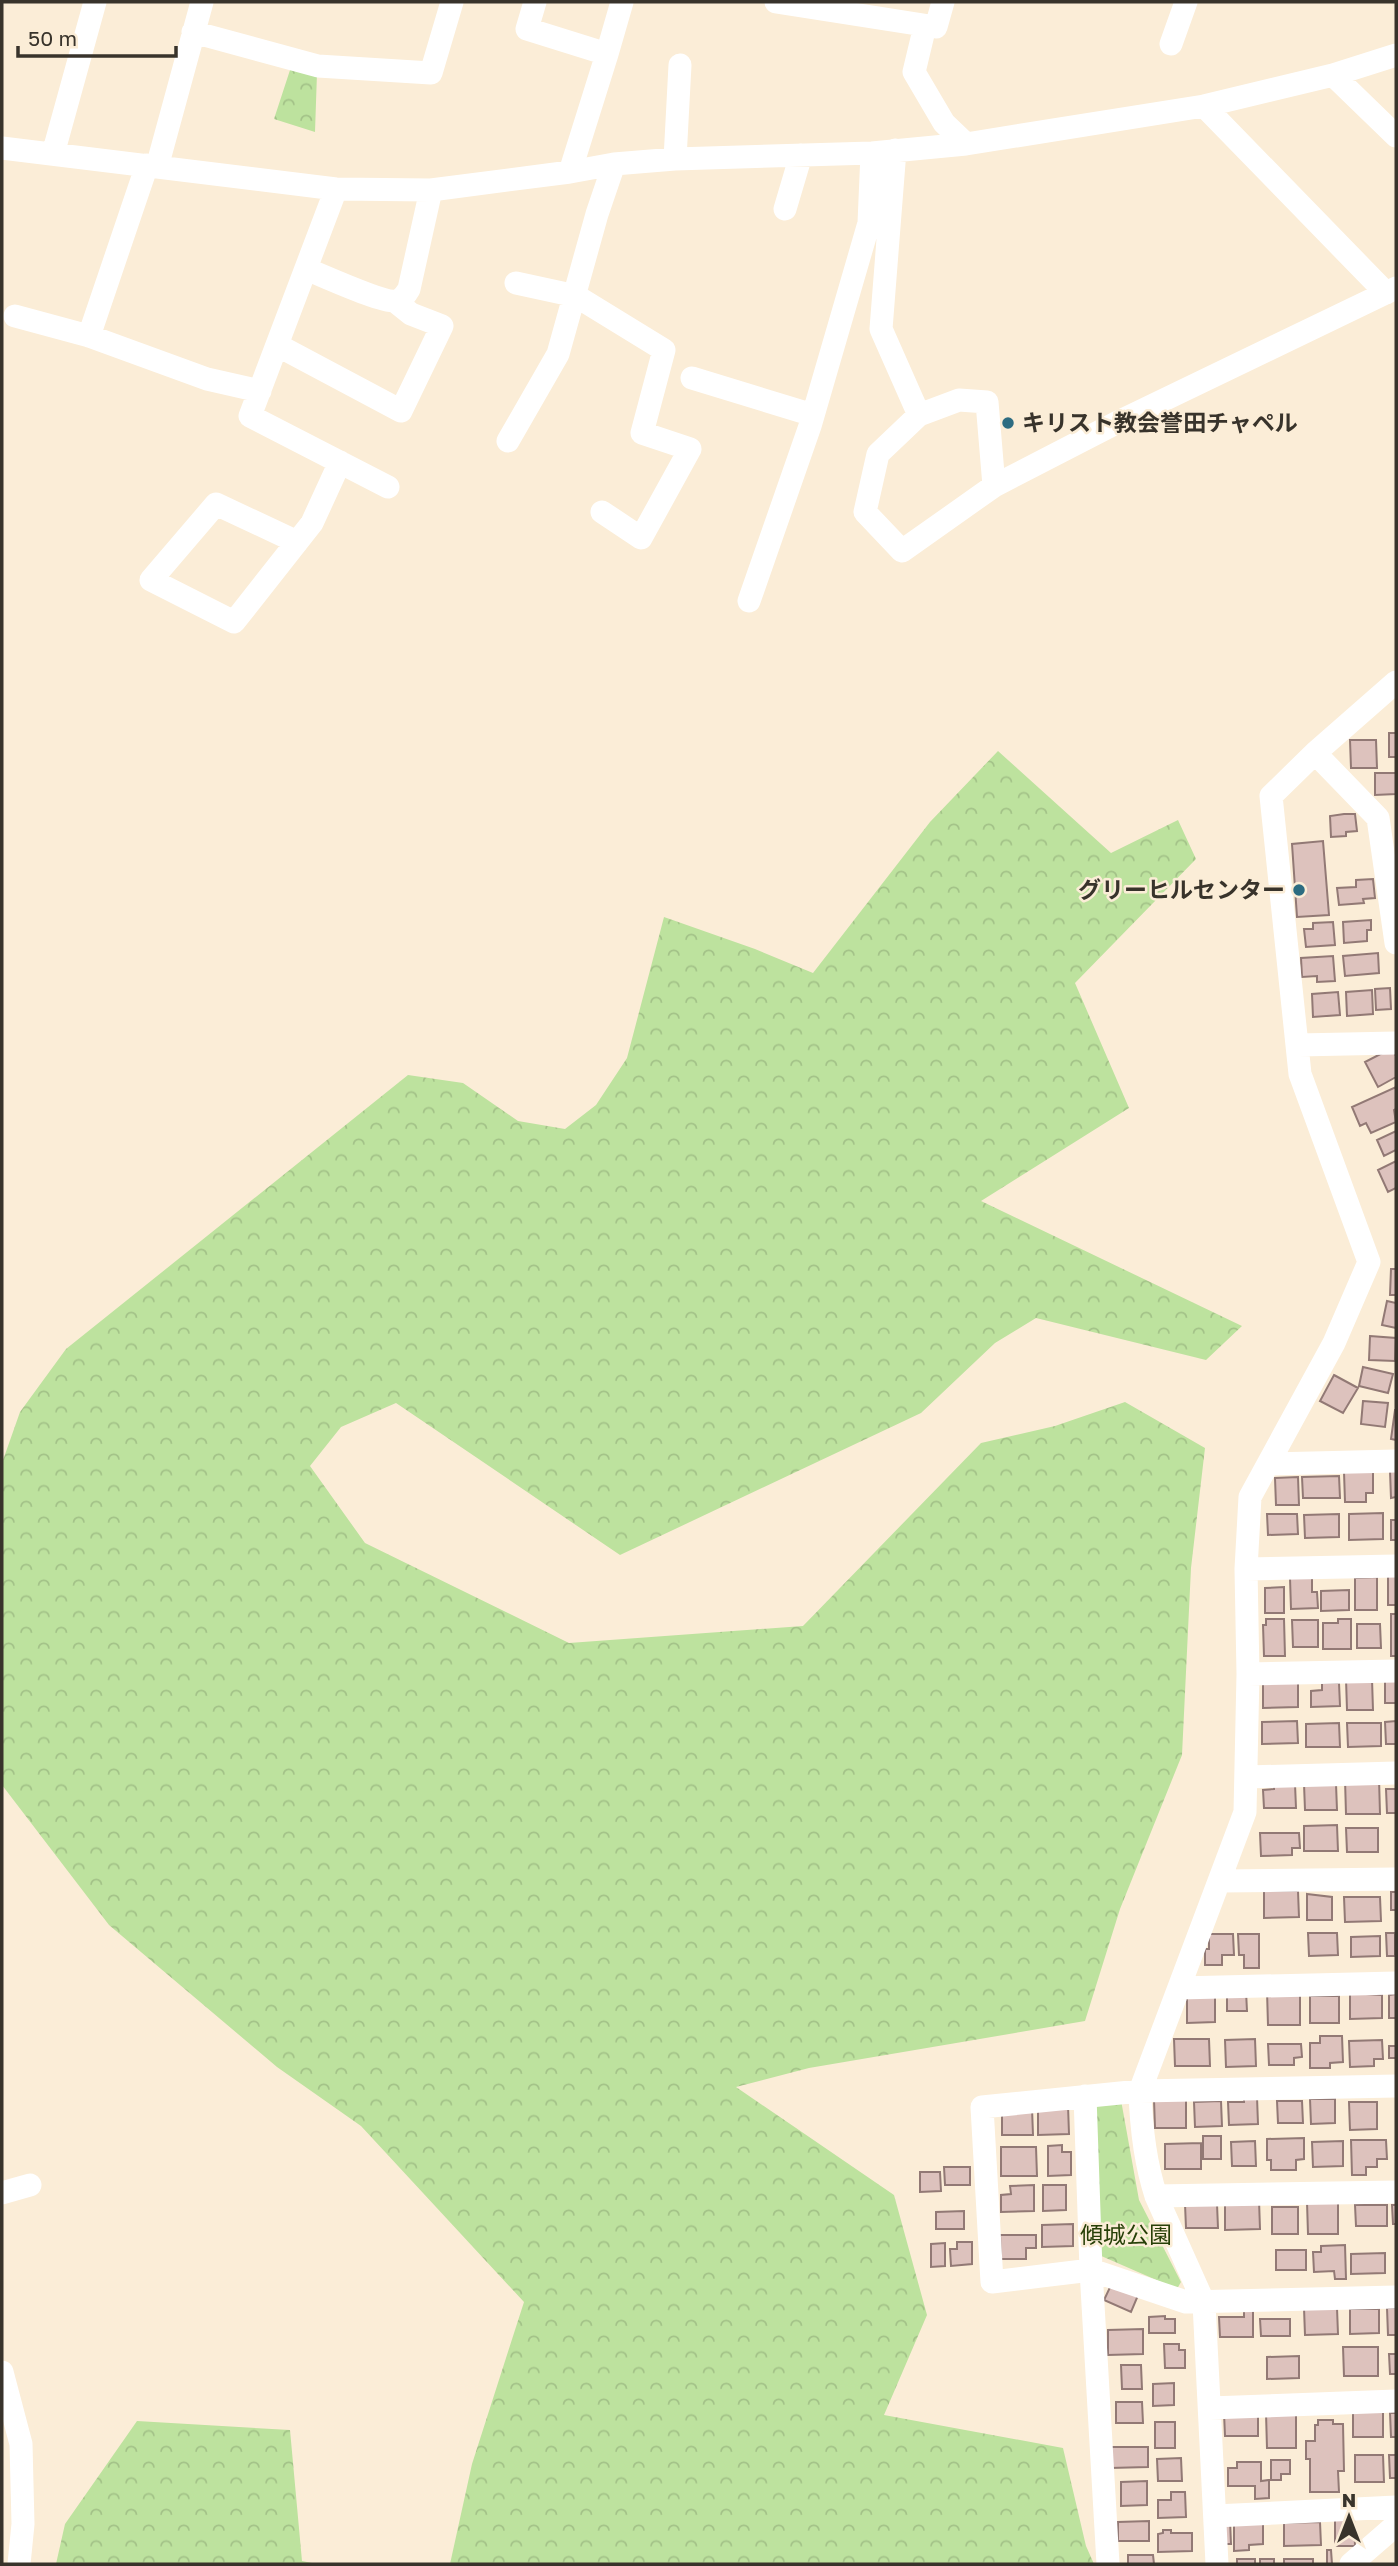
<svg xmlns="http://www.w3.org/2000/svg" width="1398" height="2566" font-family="'Golos Text','Noto Sans JP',sans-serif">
<defs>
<pattern id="forest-crowns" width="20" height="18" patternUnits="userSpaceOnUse" patternTransform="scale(1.75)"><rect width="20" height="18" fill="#bde29e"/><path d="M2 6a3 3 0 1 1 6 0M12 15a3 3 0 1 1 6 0" fill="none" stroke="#a3c288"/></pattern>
</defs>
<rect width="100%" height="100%" fill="#fbedd7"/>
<path fill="url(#forest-crowns)" d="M291,67L317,73L315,132L274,119Z
M998,751L1111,853L1178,820L1196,859L1075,983L1129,1108L981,1201L1242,1326L1206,1360L1036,1318L995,1343L921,1413L620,1555L396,1403L341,1427L310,1466L365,1543L569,1643L803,1626L981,1443L1055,1426L1125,1402L1205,1448L1191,1568L1182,1755L1120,1909L1085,2021L809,2068L736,2087L894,2195L927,2315L884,2415L1063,2448L1086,2546L1094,2564H450L472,2464L524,2302L361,2126L277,2067L109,1925L2,1785V1463L20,1412L66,1349L408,1075L463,1083L518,1121L565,1129L596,1105L627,1058L664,917L755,949L813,973L930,822Z
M1121,2100L1139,2200L1181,2282L1177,2289L1099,2255L1092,2111L1101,2103Z
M137,2421L290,2430L302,2561L317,2564H56L65,2524Z"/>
<path fill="#ddc2bd" stroke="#927975" stroke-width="2" d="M1389,733H1396V757H1389Z
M1350,740H1376L1377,768H1351Z
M1375,773H1396V794L1375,795Z
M1344,814H1355L1357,831L1346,832V836L1331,837L1330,816Z
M1323,841L1329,915L1297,917L1292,844Z
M1373,879L1375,898L1363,899L1364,903L1339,905L1337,888L1356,887V880Z
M1371,920V930H1367V941L1344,943L1343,922Z
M1333,922L1335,945L1306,947L1304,929H1313V923Z
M1378,953L1379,973L1345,976L1343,956Z
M1333,956L1335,981L1317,982V976L1302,977L1301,958Z
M1390,988L1391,1009L1376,1010L1375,989Z
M1372,990L1373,1014L1347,1016L1346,992Z
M1338,992L1340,1015L1313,1017L1312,994Z
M1392,1048L1396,1056V1077L1378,1087L1365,1062Z
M1396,1087V1109L1394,1110L1396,1122L1371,1133L1366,1123L1360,1126L1352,1107Z
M1396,1131V1150L1384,1156L1377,1140Z
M1396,1161V1188L1388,1192L1378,1170Z
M1391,1269H1396V1295H1390Z
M1387,1301L1396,1303V1328L1382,1325Z
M1370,1336L1396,1338L1395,1361L1369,1360Z
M1363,1367L1393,1374L1388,1393L1359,1386Z
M1334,1375L1358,1388L1343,1413L1320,1401Z
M1363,1401L1388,1403L1385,1427L1361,1424Z
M1395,1410H1396V1440L1391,1439Z
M1373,1471V1493H1366V1502H1345L1344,1472Z
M1390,1471H1396V1497L1391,1498Z
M1339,1476L1340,1498H1303L1302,1477Z
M1298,1477L1299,1505H1276L1275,1478Z
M1383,1513V1539L1349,1540V1514Z
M1267,1514H1297L1298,1534L1268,1535Z
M1339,1514V1537L1305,1538L1304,1515Z
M1391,1520H1396V1540H1391Z
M1388,1575H1396V1605H1388Z
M1377,1577V1610H1355V1578Z
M1290,1578H1312V1592H1317L1318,1608L1291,1609Z
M1284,1587V1613H1265V1588Z
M1349,1590V1610L1321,1611V1591Z
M1391,1614H1396V1656H1391Z
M1266,1619H1284L1285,1656H1264L1263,1625H1266Z
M1338,1619H1351V1649H1323V1623H1338Z
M1292,1620H1318V1647H1293Z
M1357,1624H1380L1381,1648H1357Z
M1298,1676V1707L1263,1708V1677Z
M1346,1679H1372L1373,1710H1347Z
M1385,1680H1396V1703H1385Z
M1322,1683H1339L1340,1706L1311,1707V1691L1322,1690Z
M1297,1721L1298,1743L1262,1744V1722Z
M1396,1721V1744H1386L1385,1722Z
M1339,1723L1340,1747H1306V1724Z
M1347,1723H1381V1746L1348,1747Z
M1379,1778L1380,1814H1346L1345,1779Z
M1274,1784H1295L1296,1808H1264L1263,1790L1274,1789Z
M1304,1784H1336L1337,1810H1305Z
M1386,1789H1396V1813H1387Z
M1337,1825L1338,1851H1304V1826Z
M1346,1828H1378V1852H1347Z
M1260,1833H1299L1300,1848H1292V1855L1261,1856Z
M1264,1891H1298L1299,1917L1264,1918Z
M1391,1892H1396V1910H1391Z
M1307,1894L1332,1897V1920H1307Z
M1344,1897H1380L1381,1921L1345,1922Z
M1308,1933H1337L1338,1955L1309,1956Z
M1386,1933H1395V1956H1387Z
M1209,1934H1233L1234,1955H1222V1965H1205V1949H1209Z
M1238,1934H1259V1968H1244V1955H1239Z
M1380,1936V1956L1351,1957V1937Z
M1300,1990V2025H1268L1267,1991Z
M1246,1991L1247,2011H1227V1992Z
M1350,1993L1382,1995V2018L1350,2019Z
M1396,1994V2018H1389V1995Z
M1187,1995H1215V2022L1187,2023Z
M1310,1996H1339V2023H1310Z
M1320,2036H1342L1343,2062L1330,2063V2068H1310V2043H1320Z
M1174,2039H1209L1210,2066H1175Z
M1255,2039L1256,2066L1226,2067L1225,2040Z
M1382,2040L1383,2059H1374V2066L1350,2067L1349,2041Z
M1268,2044H1301L1302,2057L1294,2058V2065H1269Z
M1389,2046H1396V2058H1389Z
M1257,2097L1258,2124L1229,2125L1228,2102H1244V2098Z
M1310,2099H1335V2123L1311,2124Z
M1154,2100H1186V2128H1155Z
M1221,2101L1222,2126L1195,2127L1194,2102Z
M1277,2101H1302L1303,2123H1278Z
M1349,2102H1377V2129L1350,2130Z
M1038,2105H1068L1069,2134L1038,2135Z
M1032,2108L1033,2135H1002V2109Z
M1203,2136H1221V2159H1203Z
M1304,2138V2159L1296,2160V2170H1271V2160H1267V2139Z
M1351,2140H1386L1387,2159H1377V2167H1366V2175H1352Z
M1255,2141L1256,2166H1232L1231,2142Z
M1343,2141V2166L1313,2167L1312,2142Z
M1201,2143V2169H1165V2144Z
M1062,2145V2152H1071V2175L1048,2176V2146Z
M1001,2147H1036L1037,2176H1001Z
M944,2167H970V2185H945Z
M920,2172H940L941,2191L920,2192Z
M1034,2185V2211L1001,2212V2195L1011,2194L1010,2186Z
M1043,2185H1066V2210L1043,2211Z
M1259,2200L1260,2229L1225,2230V2201Z
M1307,2202H1338V2234H1308Z
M1185,2204H1217L1218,2228H1186Z
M1355,2205H1387V2226H1356Z
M1392,2205H1396V2224H1393Z
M1272,2207H1298V2234H1272Z
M964,2211V2229H936V2212Z
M1073,2224V2246L1042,2247V2225Z
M1000,2235H1036V2248H1026V2259H1001Z
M957,2242H972V2264L951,2266L950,2249H957Z
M945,2243V2266L931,2267V2244Z
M1345,2245L1346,2279H1335L1334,2271L1314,2272L1313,2252H1321V2246Z
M1276,2250H1306V2270H1276Z
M1385,2253V2273L1351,2274V2254Z
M1113,2281L1139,2293L1131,2312L1104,2300Z
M1244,2306H1253V2337H1220L1219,2317H1244Z
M1304,2308H1337L1338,2334L1305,2335Z
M1387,2308H1396V2335H1388Z
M1350,2309H1379V2333L1350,2334Z
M1165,2316V2319H1175V2333H1149V2317Z
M1260,2319H1290V2336H1261Z
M1143,2329V2354L1108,2355V2330Z
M1164,2344H1179V2350H1185V2368H1165Z
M1343,2347H1378V2376H1344Z
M1389,2354H1396V2374H1390Z
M1299,2356V2378L1267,2379V2357Z
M1121,2365H1141L1142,2389H1122Z
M1174,2383V2405L1153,2406V2384Z
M1116,2402H1142L1143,2423H1116Z
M1353,2411H1383V2437H1353Z
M1224,2413H1258V2436H1225Z
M1266,2413H1296V2448H1267Z
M1390,2413H1396V2437H1391Z
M1318,2420H1333V2424H1343L1344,2471H1338L1339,2492H1310V2459H1306V2441H1315V2425H1318Z
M1155,2422H1175V2448H1155Z
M1110,2447H1148V2467L1110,2468Z
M1355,2455H1383L1384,2482H1355Z
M1389,2455H1396V2478H1390Z
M1181,2458L1182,2481H1158L1157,2459Z
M1271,2460H1290V2474H1281V2480H1271Z
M1237,2462H1261V2481L1269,2480V2498L1255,2499V2486H1228V2468H1237Z
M1147,2481V2505L1121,2506V2482Z
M1171,2492H1185L1186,2517L1158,2518V2500H1171Z
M1335,2518H1354L1355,2546H1335Z
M1224,2520H1230L1231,2544H1224Z
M1149,2521V2541H1118V2522Z
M1263,2522V2544L1249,2545V2550L1234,2551V2523Z
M1320,2522L1321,2545L1284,2546V2523Z
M1163,2530H1171V2533H1192V2551L1158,2552V2534L1163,2533Z
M1327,2550H1331L1332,2564H1327Z
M1128,2555H1153L1154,2564H1128Z
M1237,2559H1255V2564H1237Z
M1260,2559H1274V2564H1260Z
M1284,2559H1313V2564H1284Z"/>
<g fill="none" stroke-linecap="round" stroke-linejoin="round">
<path stroke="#fff" stroke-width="23" d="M535,2L527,29L607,54L570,172
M776,2L936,27L943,2
M925,26L914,72L944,123L966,144
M193,32L318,66L431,73L452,2
M1171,44L1186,2
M607,54L622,2
M1333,75L1396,136
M1204,106L1386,293
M2,148L336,189L431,190L570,172L614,164L675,159L872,153L966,144L1204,106L1333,75L1396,55
M895,150L881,329L919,415
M53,154L95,2
M675,159L680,65
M157,167L202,2
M336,189L250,416L388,487
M785,209L801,155
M306,269C322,275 384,304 397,301C403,299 406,294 409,289L431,190
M516,283L576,296L664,350L642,433L690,449L641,538L602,512
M15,316L89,336L207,379L260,391
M89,336L147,165
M277,345L401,411L442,326L411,314L396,302
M692,378L813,415
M508,441L558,354L597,214L614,164
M994,486L987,402L959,400L919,415L878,454L865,512L902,551L994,486L1118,422L1396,288
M297,542L216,504L151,580L234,622L312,523L340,462
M749,601L810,426L869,223L872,153
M1315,753L1378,818L1396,943
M1298,1045L1396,1043
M1270,1464L1396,1461
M1246,1569L1396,1566
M1248,1674L1396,1671
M1247,1777L1396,1773
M1220,1881L1396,1879
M1179,1988L1396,1983
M1396,2086L1140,2091L982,2107L992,2282L1091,2270L1186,2302L1396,2297
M1085,2096L1091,2270L1108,2564
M2,2193L30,2185
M1156,2196L1396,2192
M2,2372L21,2444L23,2524L19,2564
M1210,2408L1396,2401
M1215,2516L1396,2507
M1217,2564L1204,2303L1156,2196C1145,2162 1141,2126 1140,2091L1245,1812L1248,1674L1246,1569L1250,1497L1334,1343L1369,1262L1300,1074L1271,796L1315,753L1396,682
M1351,2564L1396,2525"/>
</g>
<g fill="#2d6c81" stroke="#fbedd7" stroke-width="2.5">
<circle cx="1008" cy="423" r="7"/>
<circle cx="1299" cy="890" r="7"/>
</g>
<g text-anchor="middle" stroke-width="5" stroke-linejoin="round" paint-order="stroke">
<g font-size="23" font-weight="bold" fill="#38332b" stroke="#fbedd7" text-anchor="start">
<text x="1022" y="431">キリスト教会誉田チャペル</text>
<text x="1285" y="898" text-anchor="end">グリーヒルセンター</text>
</g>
<g font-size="23" fill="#274008" stroke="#fbedd7">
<text x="1126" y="2243">傾城公園</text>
</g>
</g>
<rect width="1398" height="2566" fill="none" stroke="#38332b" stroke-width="7"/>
<g transform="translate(1349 2517)" stroke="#fbedd7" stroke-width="5" paint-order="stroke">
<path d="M0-5L12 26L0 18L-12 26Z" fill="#38332b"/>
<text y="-10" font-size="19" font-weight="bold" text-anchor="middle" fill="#38332b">N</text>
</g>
<path d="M18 46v10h158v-10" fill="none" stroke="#38332b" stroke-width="3.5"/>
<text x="28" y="46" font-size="21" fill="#38332b" stroke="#fbedd7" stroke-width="5" paint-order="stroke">50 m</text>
</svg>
